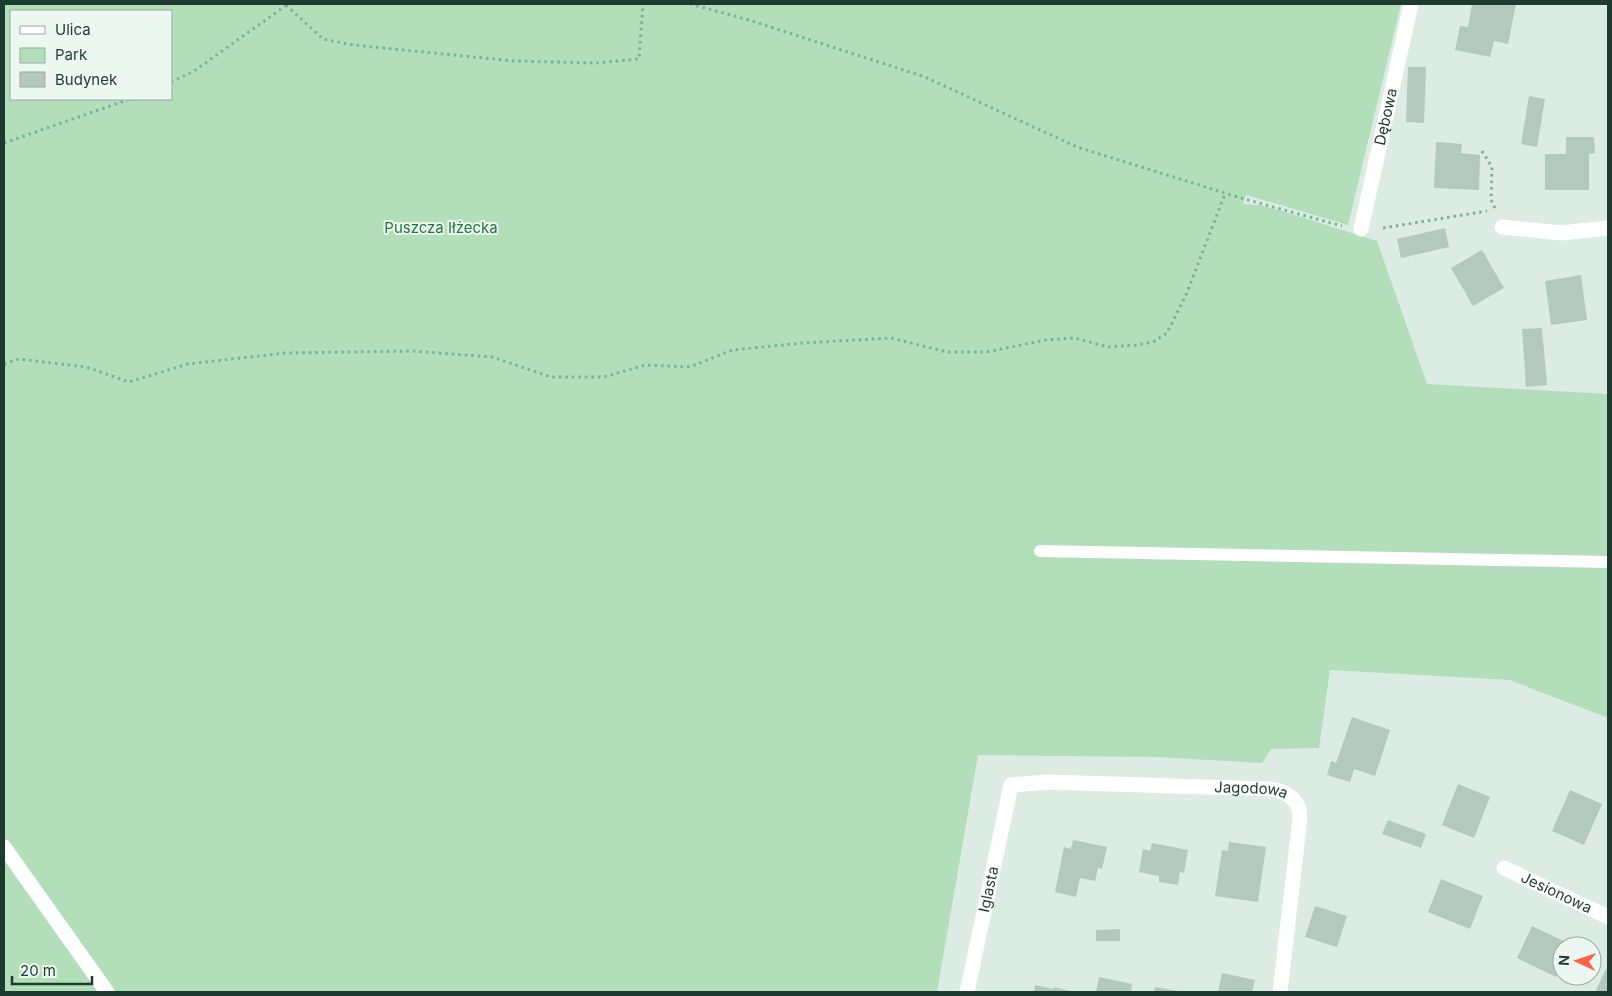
<svg xmlns="http://www.w3.org/2000/svg" width="1612" height="996" font-family="Inter,sans-serif">
<rect width="100%" height="100%" fill="#dcebe3"/>
<path fill="#b2dfba" fill-rule="evenodd" d="M4,4H1401L1348,225L1246,195L1243,204L1260,205L1276,209L1377,241L1427,384L1608,394V718L1510,680L1330,670L1319,748L1271,749L1262,763L1156,757L978,755L937,992H4ZM11,11H171V99H11Z"/>
<path fill="#b4c9be" d="M1472,4H1516L1508,44L1494,41L1490,57L1455,50L1460,26L1468,27Z
M1408,67H1426L1424,123L1406,122Z
M1529,96L1545,99L1537,147L1521,144Z
M1566,137H1594L1595,153L1589,154V190H1545V154H1566Z
M1436,142L1462,144L1461,153L1480,155L1479,190L1434,188Z
M1445,228L1449,247L1401,258L1397,239Z
M1482,250L1504,288L1473,306L1451,268Z
M1581,275L1587,320L1551,325L1545,281Z
M1542,328L1547,385L1526,387L1522,329Z
M1352,717L1390,730L1375,776L1354,769L1350,782L1327,775L1331,761L1336,763Z
M1458,784L1490,797L1474,838L1442,825Z
M1570,790L1602,804L1584,845L1552,831Z
M1388,820L1426,834L1421,848L1382,834Z
M1073,840L1107,847L1102,869L1098,868L1095,881L1080,878L1076,897L1055,892L1064,847L1071,849Z
M1229,842L1266,847L1258,902L1215,896L1222,850L1228,851Z
M1152,843L1188,850L1184,873L1180,872L1178,885L1159,882V876L1139,872L1143,849L1150,851Z
M1441,879L1483,896L1470,929L1428,912Z
M1315,906L1347,916L1337,947L1305,937Z
M1532,926L1574,946H1562V965L1556,977L1517,958Z
M1120,929V941H1096V930Z
M1606,969L1608,970V992H1595Z
M1222,973L1255,980L1252,992H1218Z
M1099,977L1132,984L1131,992H1096Z
M1035,985L1053,989L1054,987L1074,992H1034Z
M1155,987L1179,991V992H1154Z"/>
<g fill="none" stroke-linecap="round" stroke-linejoin="round">
<path stroke="#79b29b" stroke-width="3" stroke-dasharray="2.5 4" stroke-linecap="butt" d="M690,4L749,20L925,77L1077,147L1241,198L1342,226
M286,5L323,39L353,45L514,61L596,63L639,59L643,4
M171,82L194,71L288,4
M4,143L130,99
M1482,151L1492,167L1491,200L1495,208
M1383,228L1487,211
M4,364L19,359L86,367L129,382L188,364L285,353L413,351L492,357L551,377H604L645,365L690,367L732,350L804,343L891,338L947,352H987L1045,340L1075,338L1108,347L1136,345L1153,342L1167,333L1186,295L1225,194"/>
<path stroke="#fff" stroke-width="12" d="M1040,551L1608,562"/>
<g stroke="#fff" stroke-width="15">
<path d="M1502,227L1561,233L1608,228"/>
<path id="s1" d="M1361,229L1411,4"/>
<path d="M4,847L107,992"/>
<path id="s2" d="M1504,868L1608,917"/>
<path id="s3" d="M967,992L1011,785L1049,782L1269,789C1286,791 1300,799 1300,818L1280,992"/>
</g>
</g>
<g text-anchor="middle" stroke-width="4" stroke-linejoin="round" paint-order="stroke">
<g font-size="15" fill="#1d3b30" stroke="#edf7f1">
<text dy="5" stroke="none"><textPath href="#s1" startOffset="115">Dębowa</textPath></text>
<text dy="5" stroke="none"><textPath href="#s3" startOffset="452">Jagodowa</textPath></text>
<text dy="5" stroke="none"><textPath href="#s3" startOffset="105">Iglasta</textPath></text>
<text dy="5" stroke="none"><textPath href="#s2" startOffset="58">Jesionowa</textPath></text>
</g>
<g font-size="15" fill="#22773b" stroke="#edf7f1">
<text x="441" y="233">Puszcza Iłżecka</text>
</g>
</g>
<rect width="1612" height="996" fill="none" stroke="#1d3b30" stroke-width="10"/>
<rect x="10" y="10" width="162" height="90" fill="#edf7f1" stroke="#9aaca4"/>
<rect x="20" y="26" width="25" height="8" fill="#ffffff" stroke="#9aaca4"/>
<text x="55" y="35" font-size="15" fill="#1d3b30">Ulica</text>
<rect x="20" y="48" width="25" height="15" fill="#b2dfba" stroke="#9aaca4"/>
<text x="55" y="60" font-size="15" fill="#1d3b30">Park</text>
<rect x="20" y="72" width="25" height="15" fill="#b4c9be" stroke="#9aaca4"/>
<text x="55" y="85" font-size="15" fill="#1d3b30">Budynek</text>
<g transform="translate(1577 961) rotate(273)"><circle r="24" fill="#edf7f1" stroke="#9aaca4"/>
<path d="M0-4L9 19L0 12L-9 19Z" fill="#ff6246"/>
<text y="-8" font-size="14" font-weight="bold" text-anchor="middle" fill="#1d3b30">N</text>
</g>
<path d="M12 976v8h80v-8" fill="none" stroke="#1d3b30" stroke-width="2.5"/>
<text x="20" y="976" font-size="15" fill="#1d3b30" stroke="#edf7f1" stroke-width="4" paint-order="stroke">20 m</text>
</svg>
